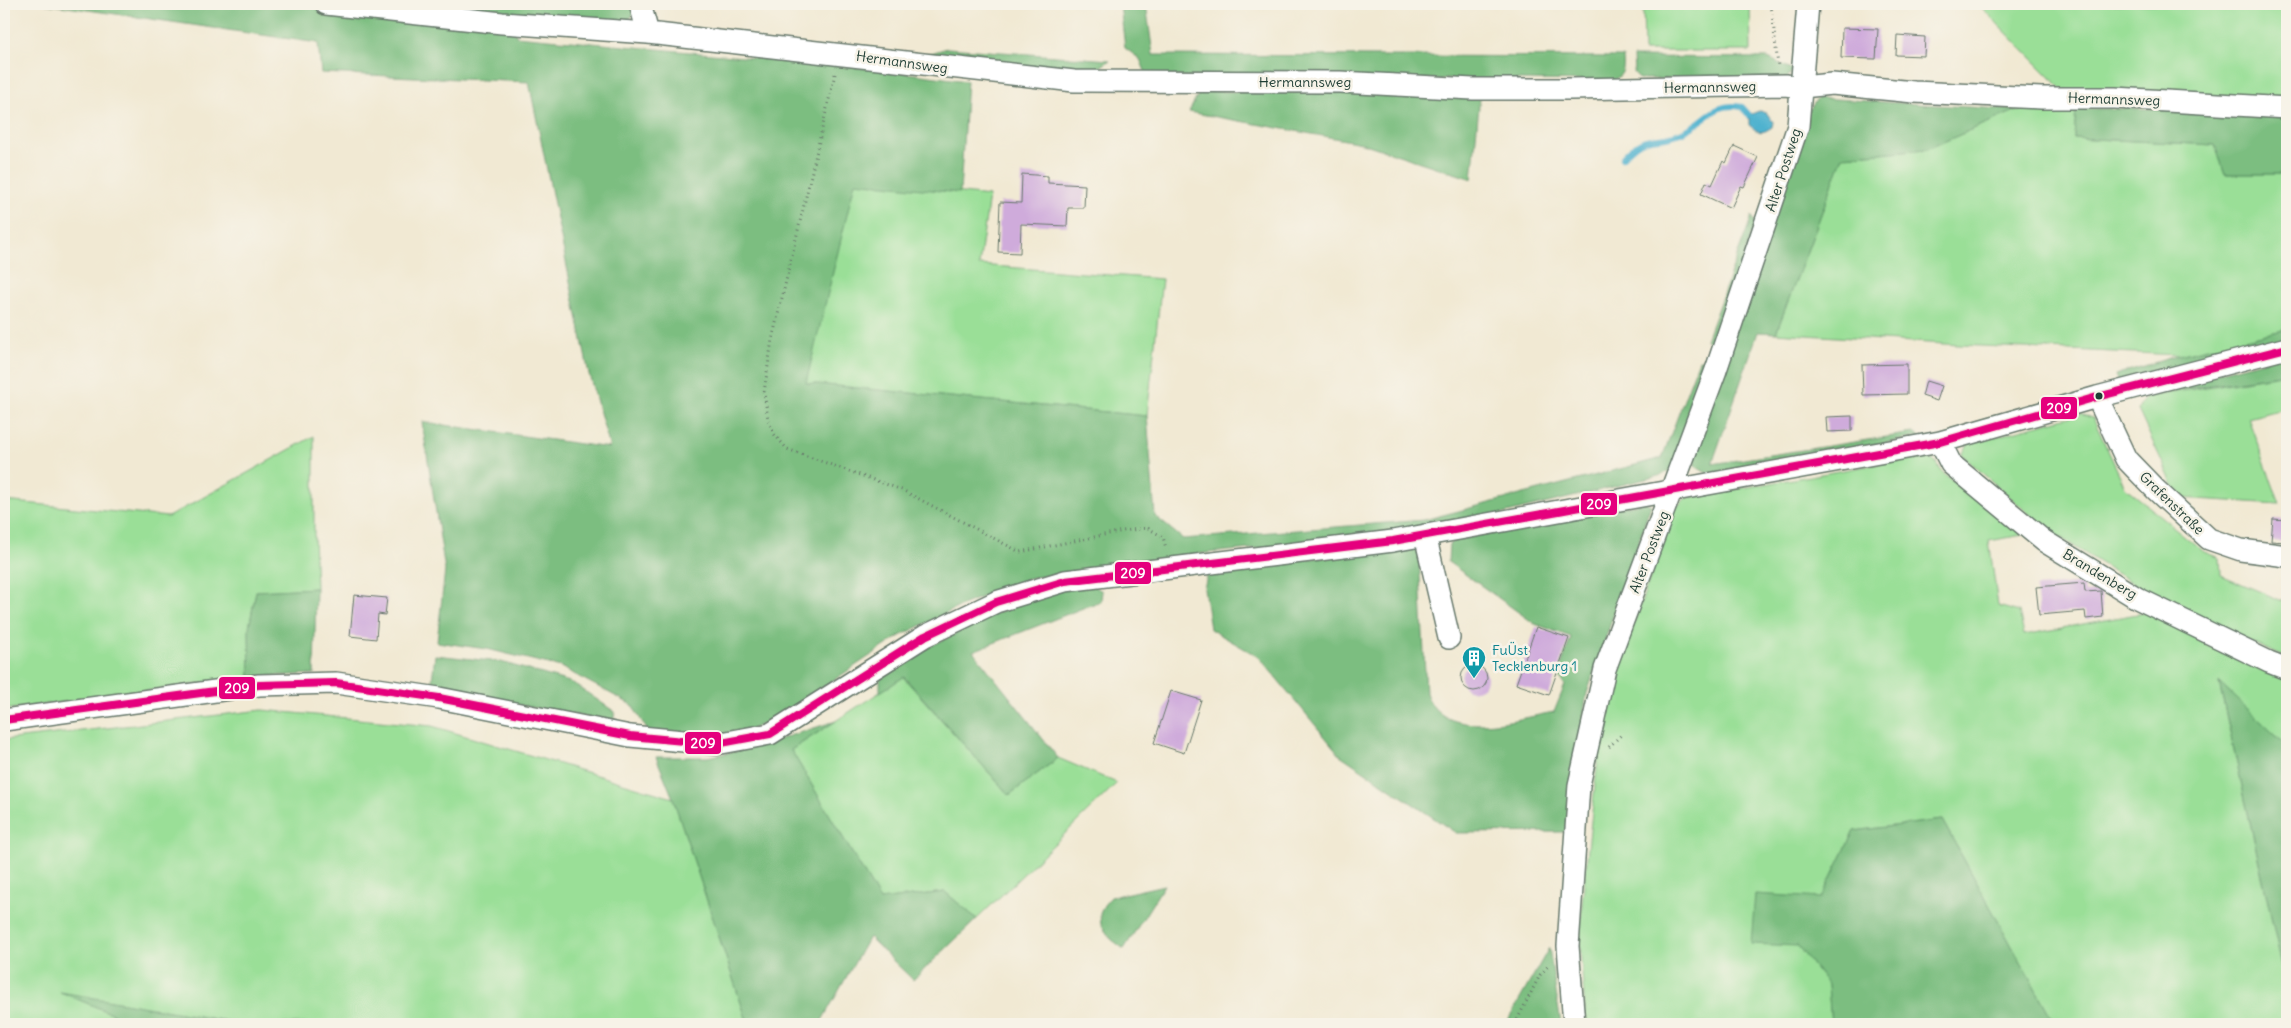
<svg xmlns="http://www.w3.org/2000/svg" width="2291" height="1028" font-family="Delius,sans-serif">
<rect width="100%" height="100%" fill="#f7f3e8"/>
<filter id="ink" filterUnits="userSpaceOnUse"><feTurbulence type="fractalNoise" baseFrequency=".02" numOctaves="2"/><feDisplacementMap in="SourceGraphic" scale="10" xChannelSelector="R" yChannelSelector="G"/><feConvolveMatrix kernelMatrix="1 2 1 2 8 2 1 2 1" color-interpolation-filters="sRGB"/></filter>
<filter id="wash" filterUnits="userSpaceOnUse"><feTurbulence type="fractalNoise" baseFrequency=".0096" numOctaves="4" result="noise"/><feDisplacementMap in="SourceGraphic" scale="20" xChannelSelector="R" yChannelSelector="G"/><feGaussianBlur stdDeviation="1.12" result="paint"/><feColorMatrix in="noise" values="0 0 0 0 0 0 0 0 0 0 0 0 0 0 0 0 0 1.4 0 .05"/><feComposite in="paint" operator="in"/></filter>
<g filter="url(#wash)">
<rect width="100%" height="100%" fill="#f1e9d3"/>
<path fill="#9adf97" stroke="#5c8e66" d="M1643,4H1750L1751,51H1644Z
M1978,4H2287V108L2063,90Z
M2076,109L2074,138L2215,145L2225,174H2287V329L2179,355L1959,345L1776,333L1843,156L1927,149L2017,110Z
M855,181L989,196L979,265L1162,279L1147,416L805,383Z
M2287,374V408L2248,418L2280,504L2179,498L2138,410L2145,397Z
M2080,414L2093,418L2125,487L2203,551L2220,558L2221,575L2287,603V658L2263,648L2142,589L2045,528L1962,455L1968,444Z
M314,436V535L316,588L256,591L249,628L250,677L4,710V501L168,517Z
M1923,456L1936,462L1942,472L2023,535L1989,541L1998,606L2019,612L2024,635L2148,612L2213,648L2287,677V746L2219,683L2287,988V1024H2055L1942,820L1854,831L1798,946L1828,985L1831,1024H1586L1580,946L1582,903L1600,740L1612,685L1674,509L1686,498Z
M903,677L1009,795L1058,758L1117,783L977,919L945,892L880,900L791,750Z
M262,710L432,726L673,798L748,1024H245L63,993L137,1024H4V740Z"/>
<path fill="#7bbe80" stroke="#4d7e5a" d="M46,4H632L634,13L625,25L510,16L516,36L884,70L967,81L960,193L855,182L806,383L1147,416L1155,516L1183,539L1424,520L1662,458L1699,360H1706L1708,370L1675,467L1662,475L1450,527L1349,540L1185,555L1030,578L967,603L900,636L780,716L743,733L700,736L649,733L632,705L561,667L487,649L437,642L445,570L422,422L610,448L589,374L529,82L321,73L318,43Z
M1120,4H1146L1153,55L1623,57C1624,69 1624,75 1612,81L1147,76L1140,59L1125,48Z
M947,48L1110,60L1089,75L919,57Z
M1633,57L1768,58L1793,70L1787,78L1639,79L1634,72Z
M1200,91L1480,95L1472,179L1362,143L1189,112Z
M1818,98L2017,110L1927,149L1843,156L1776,333L1758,332L1712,464L1913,433L1919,437L1708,474L1695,466L1694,452L1806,114Z
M2287,108V174H2225L2215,145L2074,138L2076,109Z
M1752,216L1755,222L1718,339L1712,343L1706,340Z
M2287,329V339L2118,383L2115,375L2179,355Z
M2287,355V374L2159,393L2152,389Z
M1646,502L1651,505L1587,693L1565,832L1456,833L1340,755L1259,657L1210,629L1204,588L1209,569L1415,548L1419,555L1426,693C1443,743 1515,719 1554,712L1565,685L1558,674L1571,637L1535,624L1448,562L1449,544L1456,540Z
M1092,585L1102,591L1101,601L973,651L1058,758L1009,795L904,677L880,692V677L917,653L997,613L1058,589Z
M316,588L314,674L250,677L249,628L256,591Z
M435,655L501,662L573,683L615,712L613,722L431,689Z
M2219,682L2287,746V988Z
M836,721L791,750L880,900L945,892L977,919L913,980L869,937L820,1024H748L673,798L656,757H707L748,749Z
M1942,820L2055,1024H1831L1828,985L1798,946L1751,944L1755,894L1821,898L1854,831Z
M1164,885L1124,949L1111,939L1101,925L1100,914L1104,905L1111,897Z
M1549,948L1561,1024H1506Z
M60,992L245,1024H137Z"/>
<path fill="#50b2cf" stroke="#387882" d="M1759,111L1766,112L1773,122L1772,127C1762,134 1759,133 1749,125V115Z"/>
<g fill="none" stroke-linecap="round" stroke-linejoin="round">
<path stroke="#50b2cf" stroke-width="6" d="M1622,158C1647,130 1652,144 1680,133C1705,124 1712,101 1742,107L1749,115"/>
</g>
<g id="blocks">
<path fill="#cfabdb" d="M1842,28L1878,29L1876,59L1841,58Z
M1897,35L1925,37L1924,56L1896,55Z
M1734,146L1758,157L1744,187L1741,186L1731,208L1701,194L1706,182L1712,185L1723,161L1726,163Z
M1022,174L1048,176V183L1085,185L1084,208H1068L1067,226L1021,224L1020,253L998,252L1000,202L1021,203Z
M1907,364V394L1863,395L1862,365Z
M1926,381L1942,386L1937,401L1922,396Z
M1852,416V431L1827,432L1826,417Z
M2273,519L2287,520V542L2271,541Z
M2084,583L2085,592L2101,591L2103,617L2086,619L2085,611L2039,615L2036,587Z
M354,595L387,598L385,615L378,614L376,639L350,636Z
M1536,627L1569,638L1549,695L1516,684Z
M1461 678a13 13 0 1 1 26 0a13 13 0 1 1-26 0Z
M1171,691L1201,700L1184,753L1154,743Z"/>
</g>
</g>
<g filter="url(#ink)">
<use href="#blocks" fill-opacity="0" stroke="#68796c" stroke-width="1"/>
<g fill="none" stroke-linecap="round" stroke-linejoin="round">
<g stroke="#68796c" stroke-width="24">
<path id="minor" d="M326,4L502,23L648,33L1074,81L1340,82L1473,89H1571L1785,85L1802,87L1832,84L1914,92L2041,98H2115L2287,108
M640,4L648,33
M2097,397L2126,459L2156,490L2209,539L2241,550L2287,556
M1940,442L1951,464L2044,541L2137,598L2269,662L2287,669
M1425,535L1449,638
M4,720L259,685L336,683L439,698L630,736L716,744L770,734L925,636L996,602L1065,581L1393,541L1940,442L2097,397L2287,348
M1574,1024L1568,946L1579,785L1605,669L1716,370L1798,126L1808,4"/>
</g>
<path stroke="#68796c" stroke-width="3" stroke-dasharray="1 4" stroke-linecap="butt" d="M1771,4L1778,66
M835,74L772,340L764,392L768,419L774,434L787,449L902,490L1020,552L1123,531L1148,528L1163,537L1166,548
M1609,747L1621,735
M1515,1024L1540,975L1550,964"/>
<use href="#minor" stroke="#fff" stroke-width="21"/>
<g stroke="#f7f3e8" stroke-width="11">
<path id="bus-1" d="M4,720L259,685L336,683L439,698L630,736L716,744L770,734L925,636L996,602L1065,581L1393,541L1940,442L2097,397L2287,348"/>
</g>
<use href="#bus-1" stroke="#e5007d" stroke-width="8"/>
</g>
</g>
<defs>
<g id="building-pin" transform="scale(1.25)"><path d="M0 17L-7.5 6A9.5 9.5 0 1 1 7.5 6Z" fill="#0f9aa8" stroke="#f7f3e8"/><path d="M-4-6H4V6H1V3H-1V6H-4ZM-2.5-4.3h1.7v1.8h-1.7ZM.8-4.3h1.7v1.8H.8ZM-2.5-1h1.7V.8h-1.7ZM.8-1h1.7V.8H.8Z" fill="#fff"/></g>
</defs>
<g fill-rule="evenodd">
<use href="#building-pin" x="1474" y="658"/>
</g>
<circle fill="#1f3d34" stroke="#f7f3e8" stroke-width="2" cx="2099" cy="396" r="4.5"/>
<g text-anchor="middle" stroke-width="5" stroke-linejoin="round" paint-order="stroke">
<g font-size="14" fill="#1f3d34" stroke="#f7f3e8">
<text transform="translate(902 62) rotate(8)" y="5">Hermannsweg</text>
<text x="1305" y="87">Hermannsweg</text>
<text transform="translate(1710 87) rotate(-1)" y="5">Hermannsweg</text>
<text transform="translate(2114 99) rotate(2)" y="5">Hermannsweg</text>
<text transform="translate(1783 170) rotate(-72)" y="5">Alter Postweg</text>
<text transform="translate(2172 503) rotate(44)" y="5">Grafenstraße</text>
<text transform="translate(1649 552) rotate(-69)" y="5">Alter Postweg</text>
<text transform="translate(2100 574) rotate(31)" y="5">Brandenberg</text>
</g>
<g font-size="14" fill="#0d838f" stroke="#f7f3e8" text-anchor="start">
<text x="1492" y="655">FuÜst<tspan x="1492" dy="16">Tecklenburg 1</tspan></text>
</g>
</g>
<g stroke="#f7f3e8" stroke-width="2">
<rect x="2040" y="396" width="38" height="24" rx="5" fill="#e5007d"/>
<rect x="1580" y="492" width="38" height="24" rx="5" fill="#e5007d"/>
<rect x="1114" y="561" width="38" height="24" rx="5" fill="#e5007d"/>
<rect x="218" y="676" width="38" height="24" rx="5" fill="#e5007d"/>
<rect x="684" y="731" width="38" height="24" rx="5" fill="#e5007d"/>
</g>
<g font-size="14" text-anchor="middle" font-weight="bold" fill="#fff">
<text x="2059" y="413">209</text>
<text x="1599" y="509">209</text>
<text x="1133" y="578">209</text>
<text x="237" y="693">209</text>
<text x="703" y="748">209</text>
</g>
<rect width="2291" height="1028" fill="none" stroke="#f7f3e8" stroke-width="20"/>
</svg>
